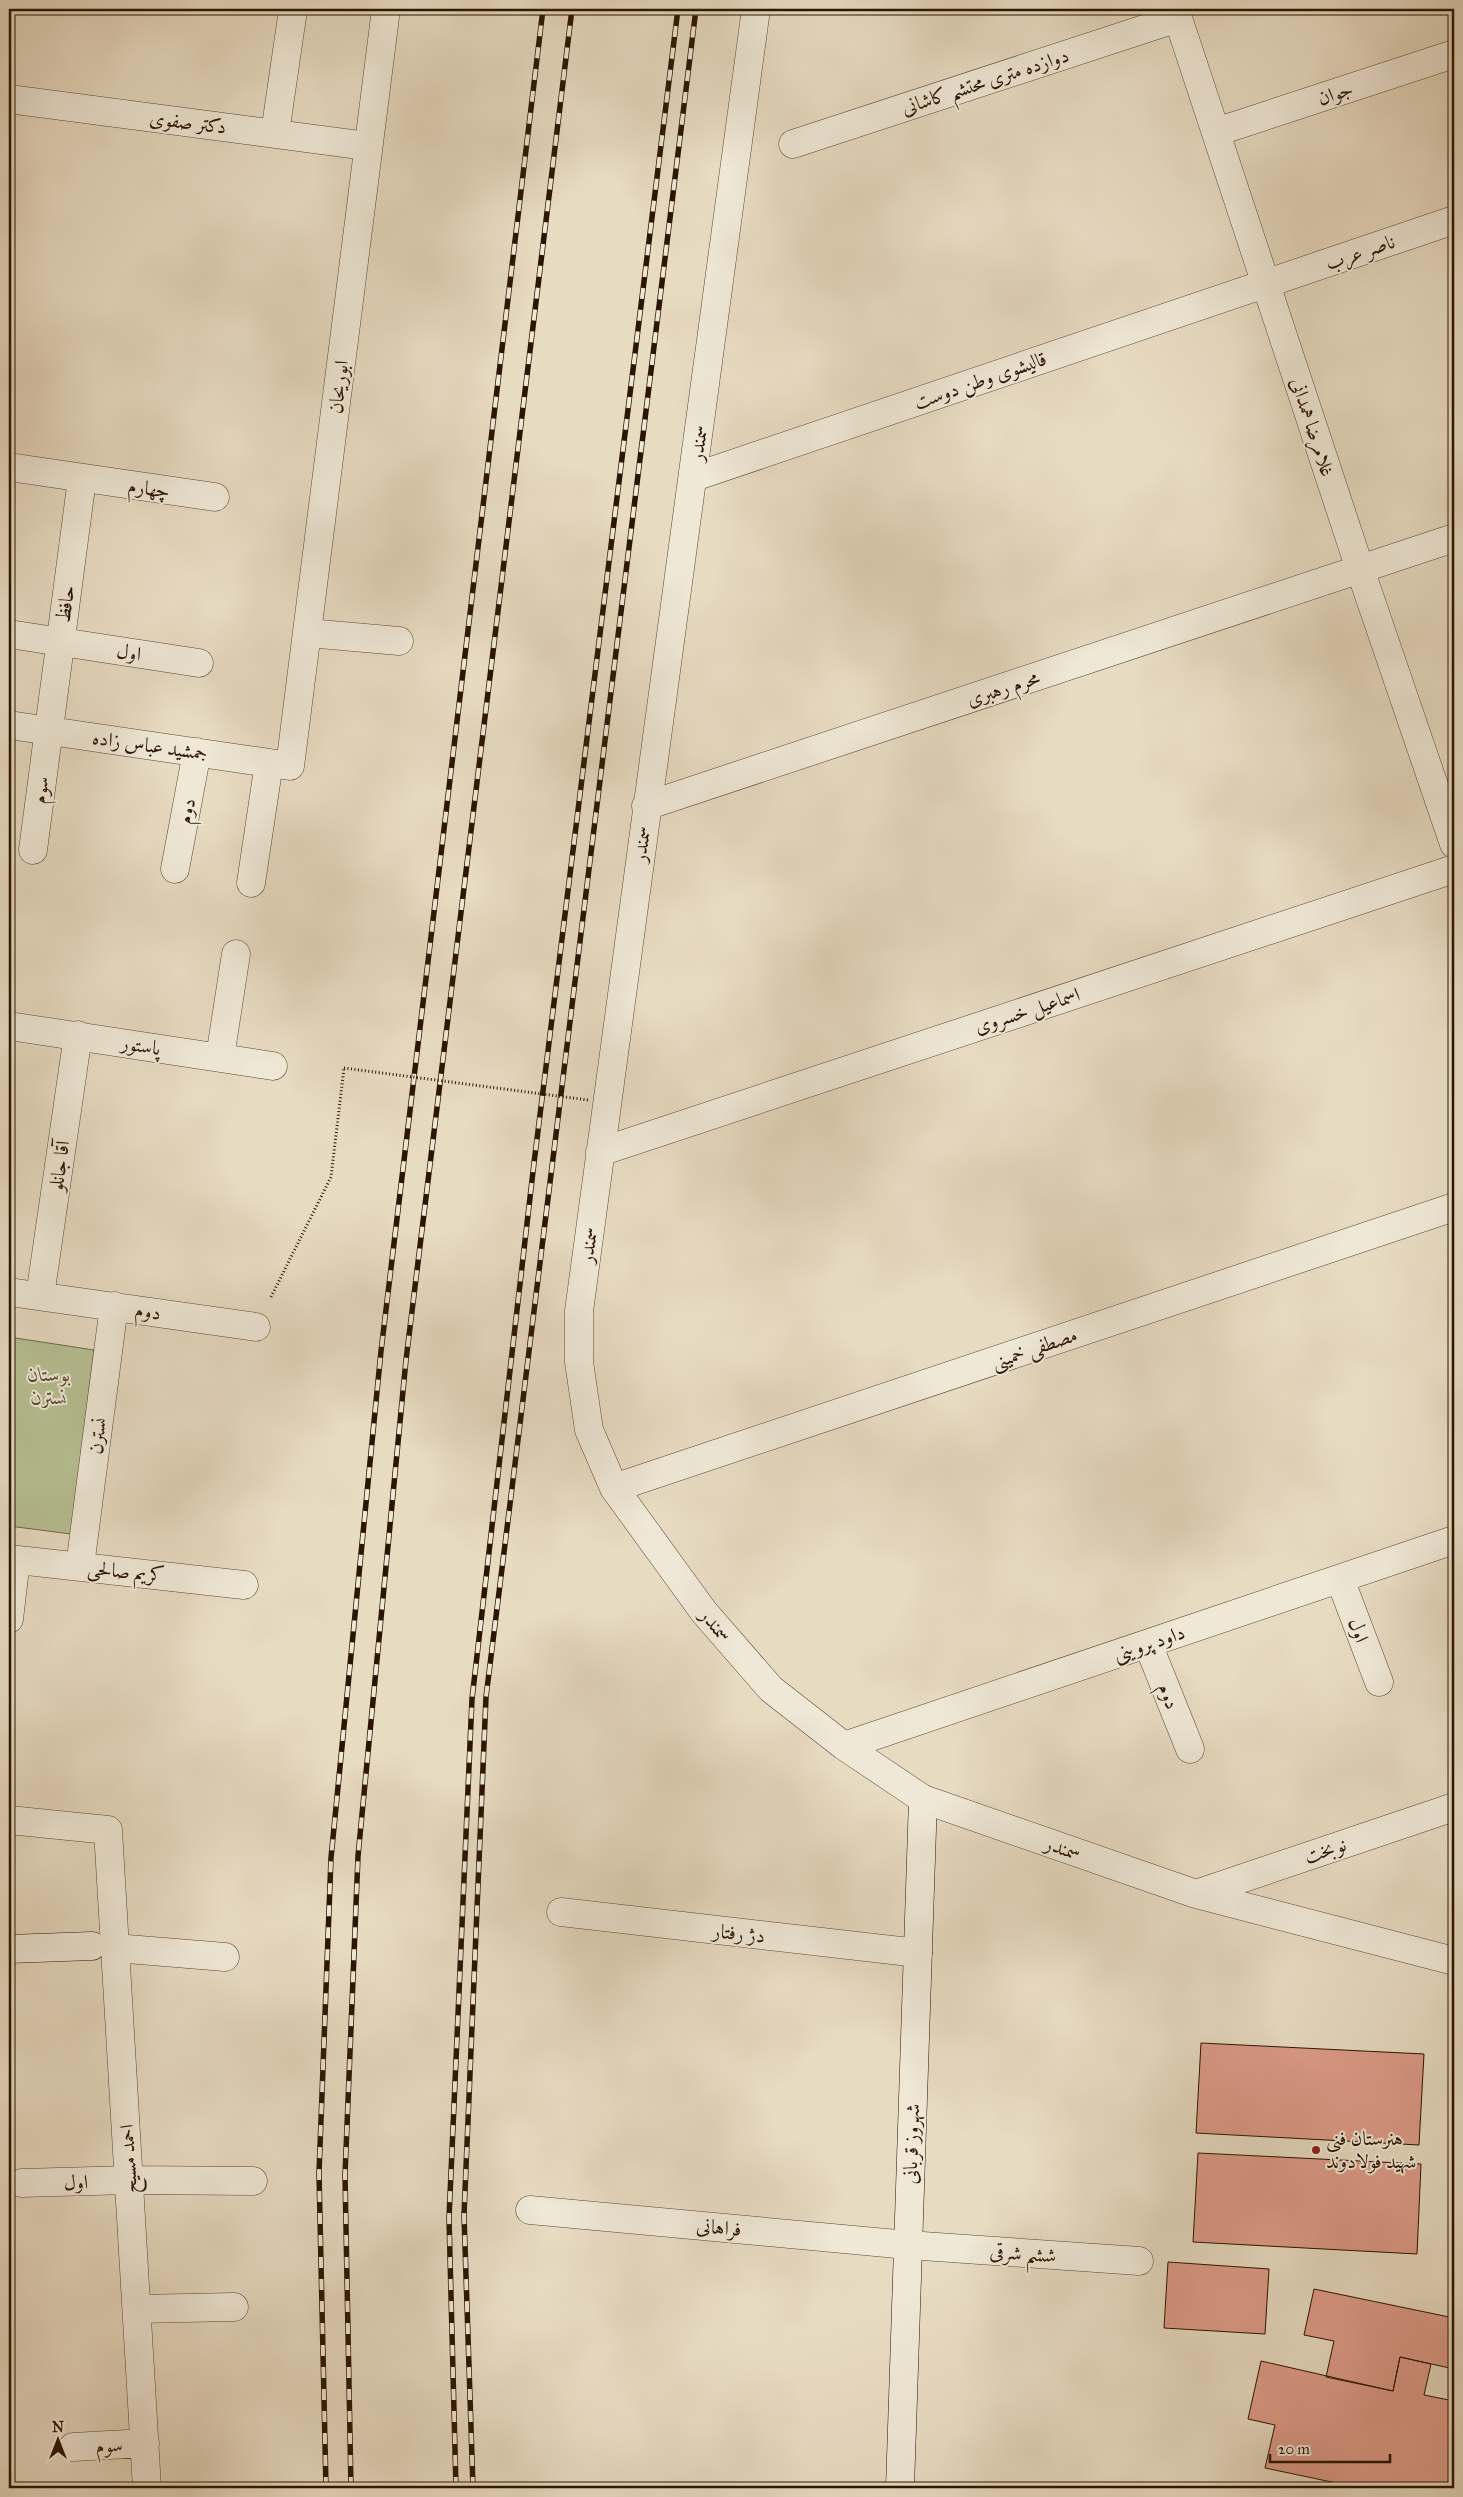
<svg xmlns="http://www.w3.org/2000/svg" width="1463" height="2497" font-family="'IM FELL Great Primer',Amiri,serif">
<rect width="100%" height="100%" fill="#e7dbc2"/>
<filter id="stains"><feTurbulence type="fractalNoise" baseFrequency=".004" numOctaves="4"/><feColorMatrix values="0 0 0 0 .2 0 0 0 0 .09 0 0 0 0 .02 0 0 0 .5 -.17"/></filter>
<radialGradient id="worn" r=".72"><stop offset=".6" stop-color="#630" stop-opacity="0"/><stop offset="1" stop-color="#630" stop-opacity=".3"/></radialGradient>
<path fill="#b6c093" stroke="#706a4a" d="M9,1337L94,1350L71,1534L9,1526Z"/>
<path fill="#dd9c8a" stroke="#2b1400" d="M1201,2043L1424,2054L1419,2145L1196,2133Z
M1198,2153L1421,2164L1417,2254L1193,2242Z
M1168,2262L1269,2269L1265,2334L1164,2328Z
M1314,2289L1454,2318V2369L1400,2357L1393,2391L1326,2377L1334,2341L1304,2335Z
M1400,2357L1431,2364L1424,2395L1454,2401V2488H1360L1265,2468L1275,2425L1248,2419L1261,2361L1393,2391Z"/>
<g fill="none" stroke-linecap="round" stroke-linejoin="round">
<g stroke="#5a4630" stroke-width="29">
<path id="street" d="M756,9L579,1311V1362L589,1430L614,1488L704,1612L771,1689L844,1746L923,1799L1196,1894L1454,1961
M1175,9L1360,569L1454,844
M9,99L367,146
M1216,132L1454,54
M275,133L293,10
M793,144L1178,18
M9,467L215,497
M694,477L1454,220
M308,633L399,641
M9,634L199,663
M9,725L290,766L386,9
M646,806L1454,538
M33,850L82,479
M175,869L197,752
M251,883L269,763
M9,1026L273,1066
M220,1057L236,954
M600,1152L1454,869
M9,1292L256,1327
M40,1296L78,1035
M614,1488L1454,1207
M9,1559L244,1585
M80,1566L114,1306
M1340,1579L1379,1682
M9,1619L16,1560
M1148,1644L1190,1749
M844,1746L1454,1540
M9,1820L108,1830L147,2488
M1196,1894L1454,1807
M561,1912L918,1953
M115,1948L225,1957
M22,2183L129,2180L253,2181
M530,2210L908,2245L1139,2261
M137,2309L234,2307
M73,2447L145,2443"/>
</g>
<g stroke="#2b1400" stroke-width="29">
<path id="secondary" d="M9,1949L92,1946
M900,2488L923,1799"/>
</g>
<path stroke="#2b1400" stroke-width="3" stroke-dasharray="1 2.5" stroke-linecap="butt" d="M271,1297L331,1177L344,1068"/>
<use href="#street" stroke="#efe8d7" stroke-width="28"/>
<use href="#secondary" stroke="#efe8d7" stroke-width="28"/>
<g stroke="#2b1400" stroke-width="5.5">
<path id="rail" d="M326,2488L319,2173L331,1858L381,1351L543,9
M351,2488L345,2175L358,1856L406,1360L572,9
M456,2488L449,2218L472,1699L534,1163L678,9
M473,2488L464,2215L486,1697L696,9"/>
</g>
<use href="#rail" stroke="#efe8d7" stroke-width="4" stroke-dasharray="11" stroke-linecap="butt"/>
<path stroke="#2b1400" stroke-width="3" stroke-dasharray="1 2.5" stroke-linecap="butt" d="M344,1068L588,1100"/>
</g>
<circle fill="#8f2418" stroke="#efe8d7" stroke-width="2" cx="1316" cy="2150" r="5"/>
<g text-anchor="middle" stroke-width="4" stroke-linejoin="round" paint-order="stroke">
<g font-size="20" fill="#2b1400" stroke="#efe8d7">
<text transform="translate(985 81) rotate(-18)" y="7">دوازده متری محتشم کاشانی</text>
<text transform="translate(1335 93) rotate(-18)" y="7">جوان</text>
<text transform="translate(188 122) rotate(7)" y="7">دکتر صفوی</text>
<text transform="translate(1360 252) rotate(-19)" y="7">ناصر عرب</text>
<text transform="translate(980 380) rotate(-19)" y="7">قالیشوی وطن دوست</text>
<text transform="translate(338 387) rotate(-83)" y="7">ابوریحان</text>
<text transform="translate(1313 427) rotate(72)" y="7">غلامرضا همدانی</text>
<text transform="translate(698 443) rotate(-82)" y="7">سمندر</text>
<text transform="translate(149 488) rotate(8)" y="7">چهارم</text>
<text transform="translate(65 604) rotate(-82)" y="7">حافظ</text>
<text transform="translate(129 652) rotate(9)" y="7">اول</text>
<text transform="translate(1003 688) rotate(-18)" y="7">محرم رهبری</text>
<text transform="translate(150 745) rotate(8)" y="7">جمشید عباس زاده</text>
<text transform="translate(40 790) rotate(-83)" y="7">سوم</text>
<text transform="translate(186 811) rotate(-79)" y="7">دوم</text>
<text transform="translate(641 844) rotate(-82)" y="7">سمندر</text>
<text transform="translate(1027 1010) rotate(-18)" y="7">اسماعیل خسروی</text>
<text transform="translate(141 1045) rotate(9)" y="7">پاستور</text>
<text transform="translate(59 1166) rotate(-82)" y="7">آقا جانلو</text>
<text transform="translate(588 1245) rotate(-82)" y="7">سمندر</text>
<text transform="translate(148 1311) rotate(9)" y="7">دوم</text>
<text transform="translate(1034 1348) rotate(-19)" y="7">مصطفی خمینی</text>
<text transform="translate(97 1436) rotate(-83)" y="7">نسترن</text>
<text transform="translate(126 1571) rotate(6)" y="7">کریم صالحی</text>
<text transform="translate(716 1625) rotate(50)" y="7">سمندر</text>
<text transform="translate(1359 1630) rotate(70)" y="7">اول</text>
<text transform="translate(1149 1643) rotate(-19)" y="7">داود پروینی</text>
<text transform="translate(1169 1696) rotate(68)" y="7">دوم</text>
<text transform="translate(1063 1848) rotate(19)" y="7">سمندر</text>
<text transform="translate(1325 1850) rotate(-19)" y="7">نوبخت</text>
<text transform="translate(739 1933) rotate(6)" y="7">دژ رفتار</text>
<text transform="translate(911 2144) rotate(-88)" y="7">شهروز قربانی</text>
<text transform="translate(128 2159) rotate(-93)" y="7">احمد مسیح</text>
<text transform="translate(76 2182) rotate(-2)" y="7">اول</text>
<text transform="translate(719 2227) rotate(5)" y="7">فراهانی</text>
<text transform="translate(1023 2253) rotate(4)" y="7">ششم شرقی</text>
<text transform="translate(109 2445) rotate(-4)" y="7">سوم</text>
</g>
<g font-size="20" font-style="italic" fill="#55482c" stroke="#efe8d7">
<text x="49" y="1381">بوستان<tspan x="49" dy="23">نسترن</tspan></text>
</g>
<g font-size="20" fill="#2b1400" stroke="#efe8d7" text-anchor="start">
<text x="1326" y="2145">هنرستان فنی<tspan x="1326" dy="23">شهید فولادوند</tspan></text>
</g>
</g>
<rect width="1463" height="2497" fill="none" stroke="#e7dbc2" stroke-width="30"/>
<rect x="10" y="10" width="1443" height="2477" fill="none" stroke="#2b1400" stroke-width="2.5"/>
<rect x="15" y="15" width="1433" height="2467" fill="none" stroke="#2b1400"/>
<g transform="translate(58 2440)" stroke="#efe8d7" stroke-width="4" paint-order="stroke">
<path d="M0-4L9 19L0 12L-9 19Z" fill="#2b1400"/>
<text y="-8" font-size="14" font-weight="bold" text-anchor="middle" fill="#2b1400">N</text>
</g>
<path d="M1270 2454v8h120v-8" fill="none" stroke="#2b1400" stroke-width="2.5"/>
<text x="1278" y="2454" font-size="15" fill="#2b1400" stroke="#efe8d7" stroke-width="4" paint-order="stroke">20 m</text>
<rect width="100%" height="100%" filter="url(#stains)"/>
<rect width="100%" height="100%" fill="url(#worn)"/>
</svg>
